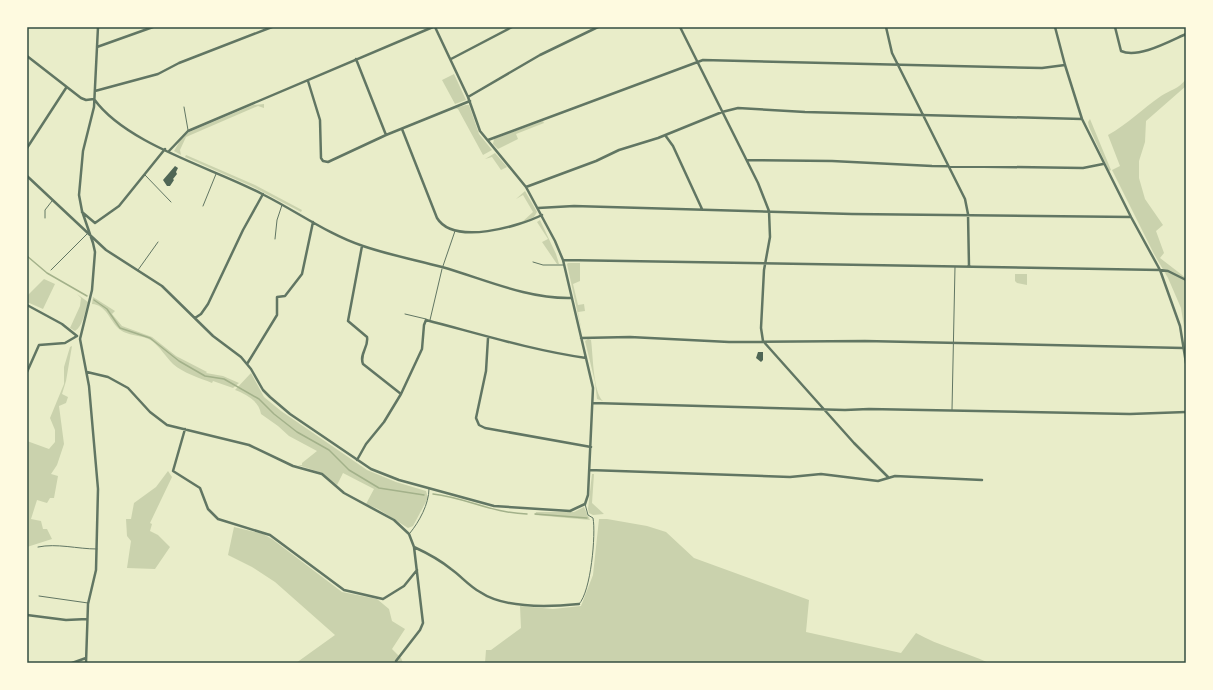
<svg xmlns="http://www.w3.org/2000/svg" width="1213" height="690" font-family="Manrope,sans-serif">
<rect width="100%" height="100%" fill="#e9edc9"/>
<path fill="#cad2ad" d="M454,74L466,100L455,104L442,80Z
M1186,79V86L1146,121L1145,142L1139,161V178L1145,199L1163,225L1156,231L1164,253L1160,258L1186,278V340L1181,308L1168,278L1154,254L1112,170L1120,166L1108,135C1128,124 1142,109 1161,96C1170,90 1179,89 1186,79Z
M264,104V108L258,106L186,137L180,150L181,155L174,151L181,139L187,133L253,105Z
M466,105H469L479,134L492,150L483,155L458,109L455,108Z
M1090,119L1111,170L1109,171L1089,127L1088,122Z
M543,121L544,123L516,134L518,139L498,149L493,144L494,139Z
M495,153L507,167L501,170L492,157L485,159Z
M186,155L255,185L302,210L301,212L251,186L185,157Z
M525,191L537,212L534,217L521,223L533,212L523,195L516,199Z
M540,220L556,254L559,264H557L542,242L548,239L537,222Z
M568,263H580V281L573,284L578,305L584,304L585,311L578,312L582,333L567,264Z
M1015,274H1027V285L1017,283L1015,281Z
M44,279L55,284L43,309L27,302V296Z
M77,294L88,302C85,311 83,326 75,331L70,328L80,306L81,298Z
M93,297L115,311L112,314L122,326L152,337L176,356L207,372L206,373L223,376L239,383L233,388L213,381L212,383C200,378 183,373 173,364C166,357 160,347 152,341C142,334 127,337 118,328C109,319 106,305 92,304Z
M588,339L591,340C593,353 593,393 603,401L597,399L595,382L585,341Z
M72,346L66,381L62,394L68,397L66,403L59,406L64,444L57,465L51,474L58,476L54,498H50L47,503L37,500L31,519L41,521L43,529H47L52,539L27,547V441L49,449L55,442V430L50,418L64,384V367L70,347Z
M251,373L264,397L281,411L367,470L396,482L426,491L428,498L413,526L408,528L378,509L366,504L374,489L343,473L337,485L322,473L298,465H302V463L317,451L289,436L278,426L261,414C259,401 246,394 235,390Z
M168,471L172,477L150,523L152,524L150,531L158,535L170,547L155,569L127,568L131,541L127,536L126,519H131L134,503L156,487Z
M592,474H594L592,503L604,514L593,515L589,513L588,509Z
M584,507L590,520L535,515L536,512H574Z
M599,519H607L647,526L666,532L694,558L809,600L806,632L901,653L916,633C939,646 965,652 989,663H485L486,650H491L521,628L520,606L553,609L581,606L593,575Z
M234,527L263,534L272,539L342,592L377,599L389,609L392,621L405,629L392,649L401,658L403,663H296L335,635L275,582L252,567L228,555Z"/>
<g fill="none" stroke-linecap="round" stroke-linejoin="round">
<path stroke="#a3b18a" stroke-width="1.5" d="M27,256L47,273L87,296
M94,300L107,309L120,328L150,338L179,361L205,376L224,379L259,399L274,414L297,432L329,450L349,470L379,488L424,495
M433,494C467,498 492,513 527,514
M535,514L587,518"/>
</g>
<path fill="#4f6655" d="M175,166L178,168L176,172L177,174L173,179L174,180L170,186H167L163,180Z
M758,352H763V360L761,362L756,358Z"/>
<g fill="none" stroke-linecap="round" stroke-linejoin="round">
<path stroke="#617663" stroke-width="1" d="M184,107L188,130
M145,175L171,202
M203,206L216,174
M45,218V210L52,201
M275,239L277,220L282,205
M533,262L543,265H563
M443,266L455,231
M51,270L87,234
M138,270L158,242
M405,314L426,319
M430,320L442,269
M952,410L955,267
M410,533C419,522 429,504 429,489
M38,547C57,543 77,549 97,549
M39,596L88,603
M579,604C591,592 596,534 593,518L588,515L585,504"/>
<path stroke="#617663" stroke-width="2.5" d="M680,27L758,183L769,211L770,237L764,270L761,328L763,341L854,443L888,477
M886,27L892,53L965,199L968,214L969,266
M1055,27L1065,65L1082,119L1131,217L1160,270L1180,326L1186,363
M1115,27L1121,51C1138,59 1170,41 1186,34
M97,47L153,27
M27,56L81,98L86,100L94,99C127,145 214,168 264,195C296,211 329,235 363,246C389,255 416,260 442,267C484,279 527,299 571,298
M356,59L386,135
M451,59L512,27
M308,81L320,120L321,158L323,161L328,162L386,135L470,101
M95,91L158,74L179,63L272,27
M468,97L540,55L598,27
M402,129L437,218C454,246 520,226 542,215
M665,135L673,146L702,209
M488,140L703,60L1042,68L1065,65
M27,148L66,88
M169,151L188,131L433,27
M747,160L832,161L932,166L1083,168L1103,164
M27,176L106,250L162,286L213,336L241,357L251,369L263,390L270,397L290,414L371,469L399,480L494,506L570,511L585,504L588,495L593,388L563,260L555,241L526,187L480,131L468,97L435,27
M526,187L596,161L619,150L658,138L722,112L738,108L805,112L1082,119
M538,208L574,206L852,214L1131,217
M82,212L95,223L119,206L165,149
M563,260L1160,270L1168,271L1186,280
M27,305L62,324L77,336
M195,318L201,314L208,304L243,230L263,194
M488,338L486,371L476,418L479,425L485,428L591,447
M581,338L630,337L729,342L865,341L1183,348
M247,364L277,315V297L285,296L302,274L313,222
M27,372L39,345L65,343L77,336
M87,372L108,377L128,388L150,412L167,425L249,445L293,466L322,474L344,493L394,520L409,534L414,547L423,623L420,630L396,661
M401,394L422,349L424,325L426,320C480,334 531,350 586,358
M593,403L845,410L869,409L1130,414L1186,412
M185,429L173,471L200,488L208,509L218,519L270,535L344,590L383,599L404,586L417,570
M357,460L366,444L384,422L401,394L363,364C359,354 369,347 367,337L348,321L362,246
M589,470L790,477L821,474L878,481L895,476L982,480
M414,547C427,553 440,560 451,569C461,576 469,586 480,592C505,609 549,607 579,604
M27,615L66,620L87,619
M72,663L86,658
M86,663L88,604L96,570L98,489L89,386L80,339L92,290L95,252L93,243L82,211L79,195L83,151L94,107L98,27"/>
</g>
<rect width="1213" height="690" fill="none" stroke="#fefae0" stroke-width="56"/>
<rect x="28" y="28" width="1157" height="634" fill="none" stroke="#344e41" stroke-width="1.5"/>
</svg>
